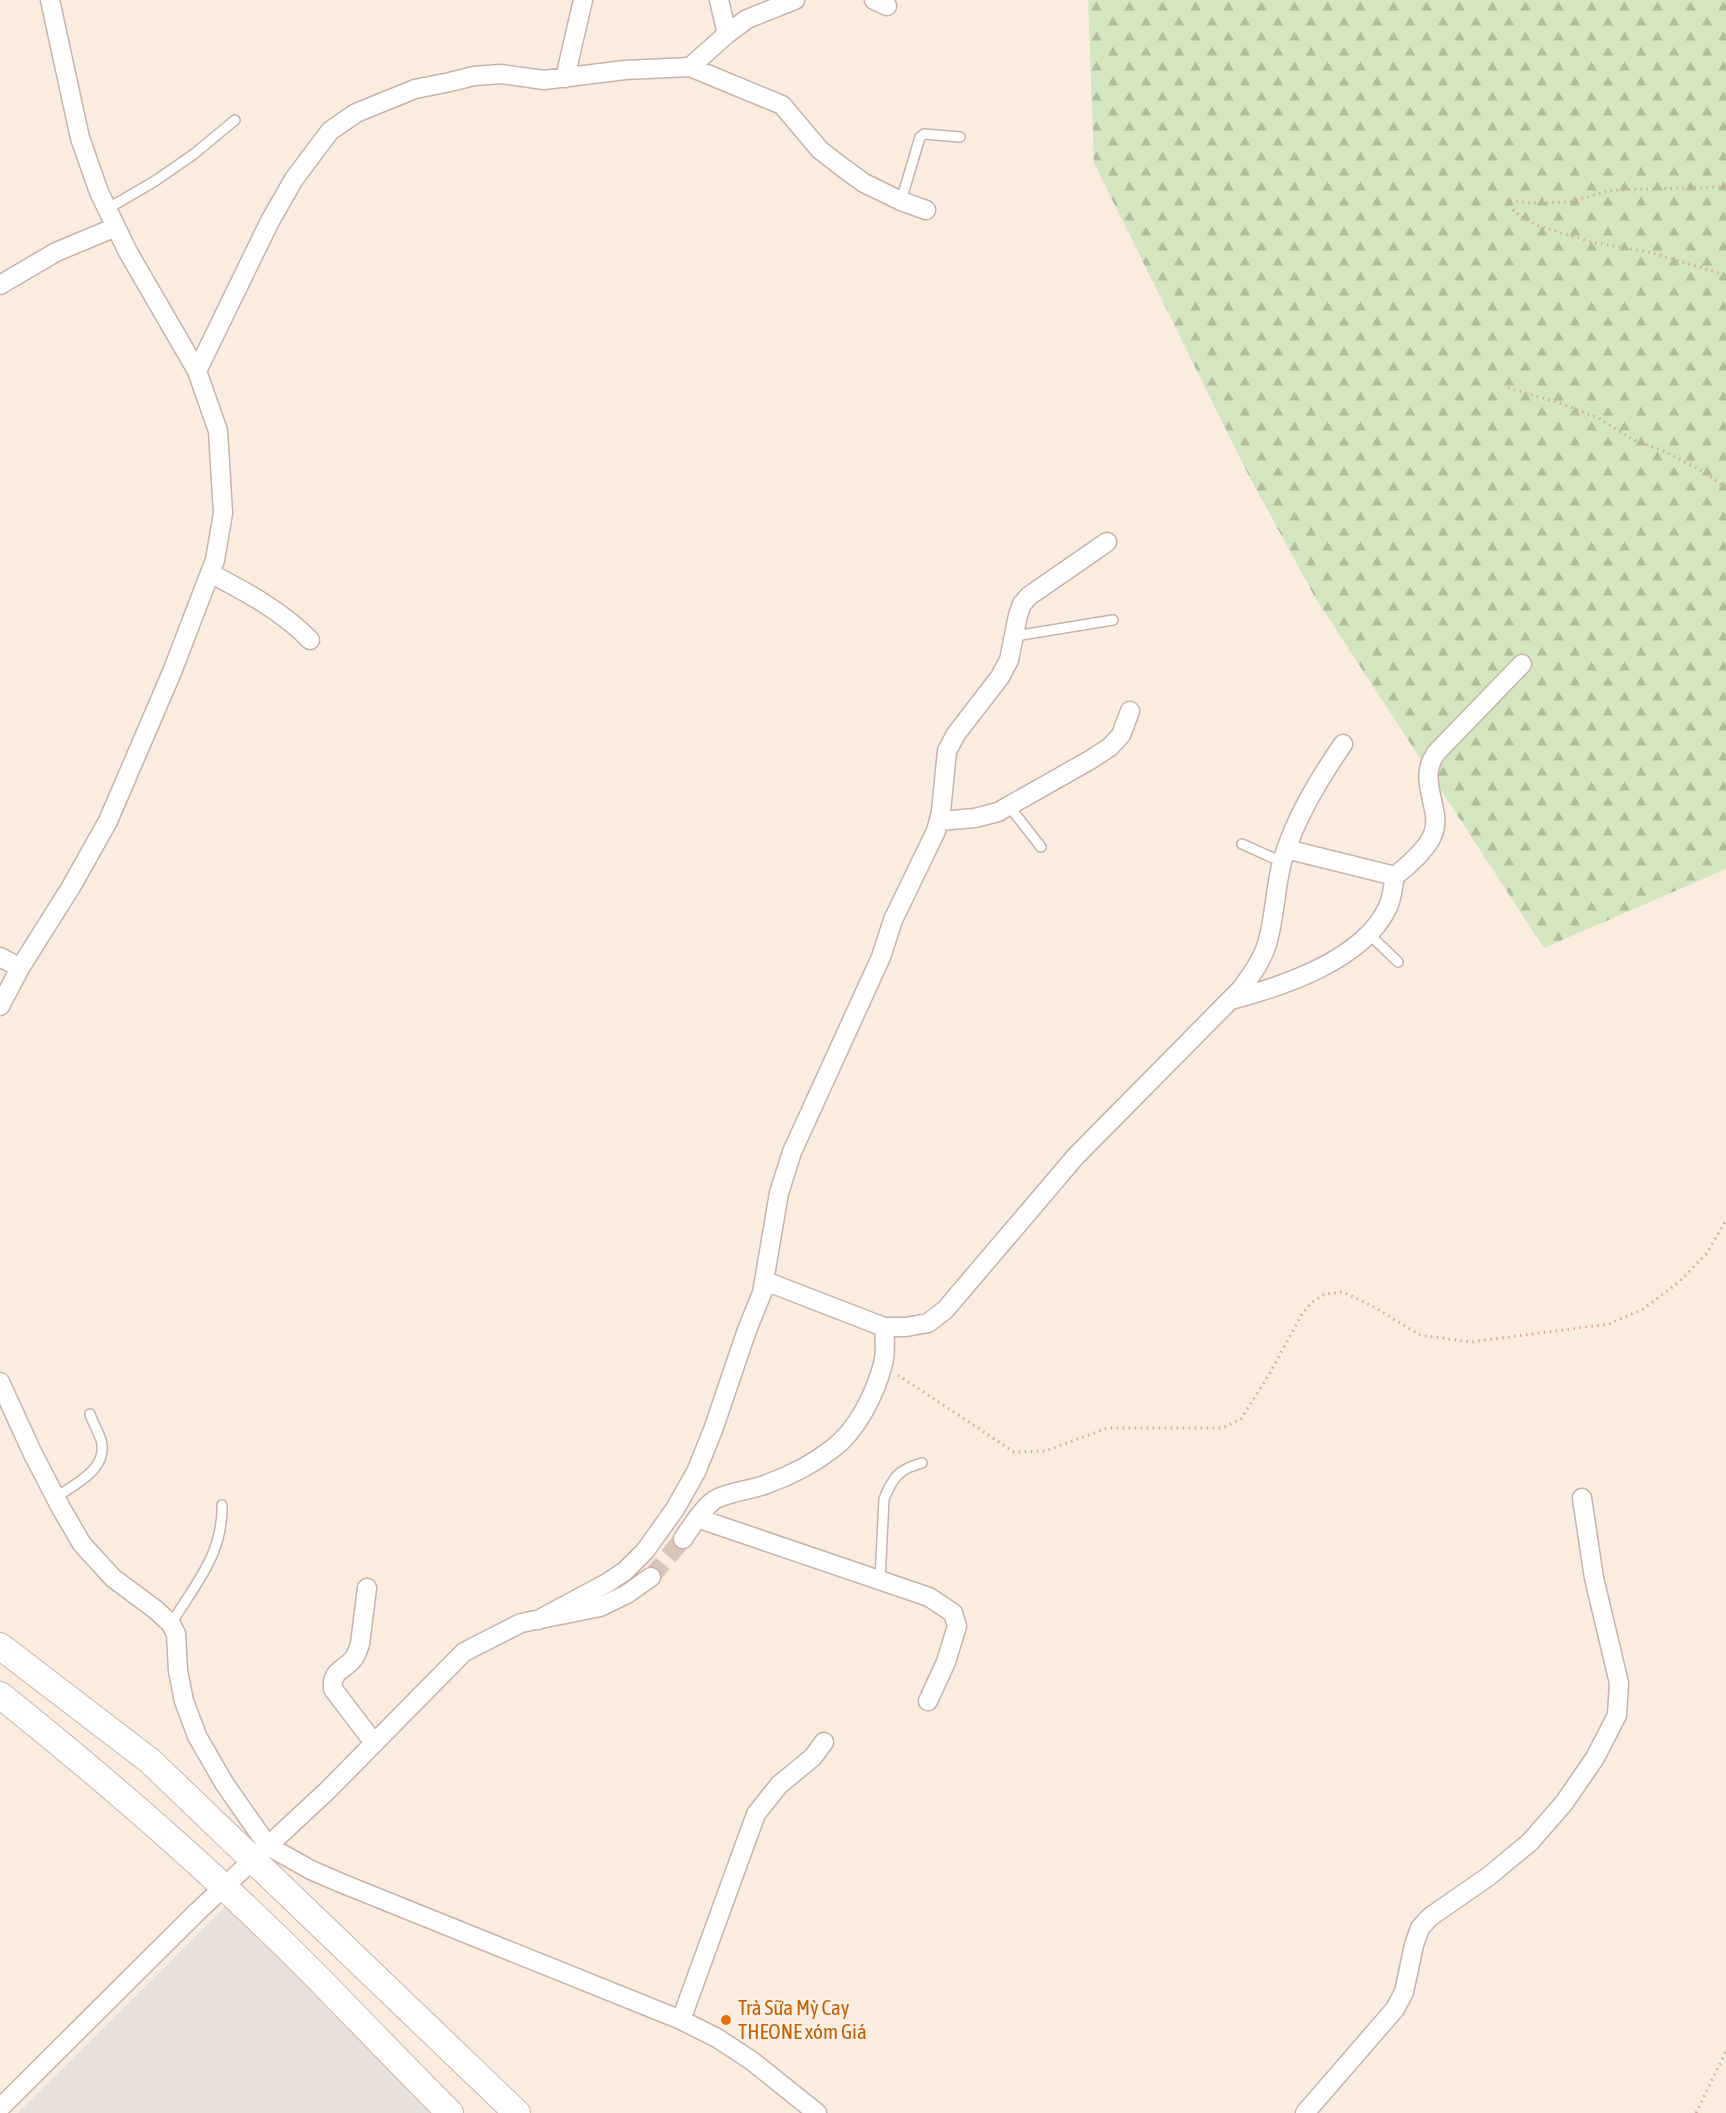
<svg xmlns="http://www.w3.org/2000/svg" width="1726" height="2113" font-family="'Asap Condensed',sans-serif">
<defs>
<pattern id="forest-firs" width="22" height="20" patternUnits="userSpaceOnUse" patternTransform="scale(1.5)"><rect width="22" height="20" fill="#d4e6c0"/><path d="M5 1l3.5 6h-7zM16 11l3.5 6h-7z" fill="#b0bd9e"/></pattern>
</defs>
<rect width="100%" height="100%" fill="#faede0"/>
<path fill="#e8e0db" d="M233,1899L444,2113H18Z"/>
<path fill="url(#forest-firs)" d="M1088,0H1726V869L1544,948L1316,599L1248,474L1094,163Z"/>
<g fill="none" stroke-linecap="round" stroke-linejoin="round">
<path stroke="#d7c6ba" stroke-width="18" stroke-dasharray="18 9" stroke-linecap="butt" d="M651,1577L683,1539"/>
<g stroke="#c9b3a9" stroke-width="12">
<path id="service" d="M901,201L920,137L924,134L960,137
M107,209L155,181L194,154L235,120
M1015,636L1113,620
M1009,806L1041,847
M1242,844L1282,862
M1369,934L1398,962
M55,1498C75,1484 109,1469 101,1440C98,1431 93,1423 90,1414
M880,1580L884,1499C893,1477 899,1469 922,1463
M171,1624C195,1584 223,1555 222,1505"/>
</g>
<g stroke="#c9b3a9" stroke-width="21">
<path id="minor" d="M719,0L727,34
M874,0L887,6
M690,67L727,34L747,19L795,0
M565,78L583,0
M0,285L56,252L116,227
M197,371L270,221L294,179L330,131L356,113L415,89L450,82L474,76L501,74L544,80L625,70L690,67L782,105L820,150L842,167L864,183L901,201L926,210
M210,573C246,592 282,611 310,640
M939,821L975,818L998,812L1090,760L1110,747L1121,735L1130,711
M1286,849L1395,876
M0,957L20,968
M1231,1000C1284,986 1363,960 1388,907C1392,898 1393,886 1395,876C1407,867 1428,848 1433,834C1443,809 1416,781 1436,753L1522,664
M0,1006L20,968L71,887L108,821L172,672L210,573L215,560L223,513L218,431L197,371L128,252L99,192L80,138L50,0
M765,1281L884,1327H906L928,1323L945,1310L1076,1156L1242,988C1252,974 1262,960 1267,944C1275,917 1275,889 1282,862C1295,818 1318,781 1343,744
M0,1382L33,1454L61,1508L82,1544L113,1578L156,1610L171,1624L176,1634L178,1671L184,1701L197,1736L224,1783L268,1846L311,1870L341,1883L681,2020L717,2038L752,2061L817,2113
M697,1518L929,1597L953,1613L957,1626L946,1662L928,1701
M683,1539C691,1527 706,1503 718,1498C734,1491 752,1490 767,1484C789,1476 813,1464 832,1449C857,1431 875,1394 883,1364C886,1352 885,1339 884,1327
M367,1588L360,1644C358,1649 357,1654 354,1658C344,1671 331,1670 333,1689L374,1743
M538,1620L607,1583L625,1571L645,1551L675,1509L696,1472L713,1430L747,1330L762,1293L779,1193L792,1152L881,957L893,920L936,831L941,812L947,751L956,734L1000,677L1009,660L1018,615L1022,604L1029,596L1107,542
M681,2020L756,1814L779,1785L813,1757L824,1742
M0,2108L197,1912L328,1790L464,1652L521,1623L600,1607L627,1594L651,1577
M1305,2113L1395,2009L1404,1992L1414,1945L1420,1928L1430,1917L1489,1876L1530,1842L1564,1803L1595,1758L1617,1715L1619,1683L1594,1578L1582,1498"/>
</g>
<g stroke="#ceb4a8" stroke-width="28">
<path id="secondary" d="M0,1646L150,1761L517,2113
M0,1695C110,1783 217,1876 316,1976C361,2022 405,2068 450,2113"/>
</g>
<path stroke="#d1ab9e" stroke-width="3" stroke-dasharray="1.5 4.5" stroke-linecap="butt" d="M1726,187L1613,190L1568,202L1534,203L1509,201L1514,212L1536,225L1591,242L1649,252L1726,275
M1508,388L1560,403L1598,418L1632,439L1664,451L1704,472L1726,488
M898,1375L1014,1452L1045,1451L1108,1428H1222L1241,1419L1270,1373L1302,1314L1312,1302L1325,1294L1343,1292L1374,1307L1420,1335L1471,1342L1609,1324L1643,1309L1679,1282L1707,1253L1726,1220
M1696,2113L1726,2051"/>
<use href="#service" stroke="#fff" stroke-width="9"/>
<use href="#minor" stroke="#fff" stroke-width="18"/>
<use href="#secondary" stroke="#fff" stroke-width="26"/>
</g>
<circle fill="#e8710a" stroke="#fdf1e5" stroke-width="2" cx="726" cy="2020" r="6"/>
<g text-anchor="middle" stroke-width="4.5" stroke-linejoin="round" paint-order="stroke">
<g font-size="21" fill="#c56008" stroke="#fdf1e5" text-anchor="start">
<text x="738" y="2015">Trà Sữa Mỳ Cay<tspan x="738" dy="24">THEONE xóm Giá</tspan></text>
</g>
</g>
</svg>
